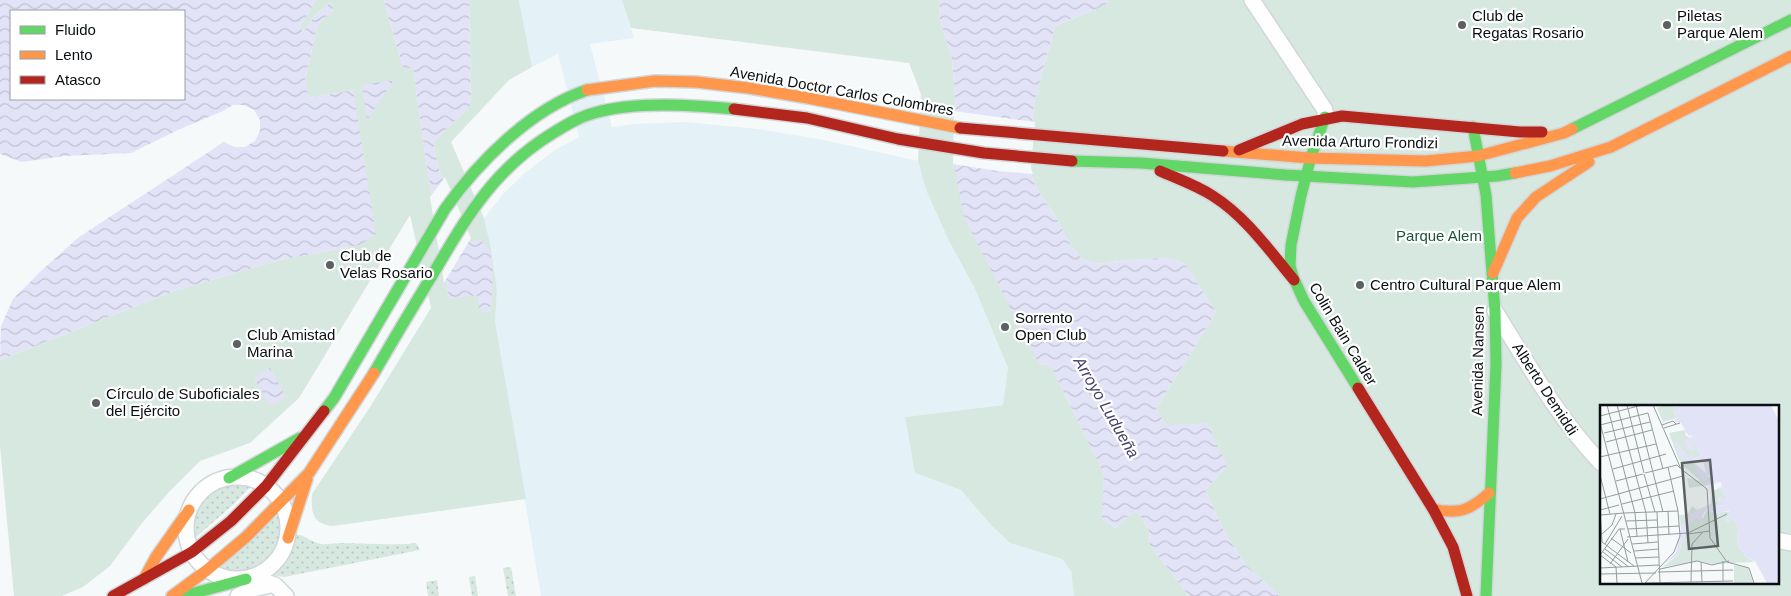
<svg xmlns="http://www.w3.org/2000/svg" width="1791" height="596" font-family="Helvetica,sans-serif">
<defs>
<pattern id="grass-dots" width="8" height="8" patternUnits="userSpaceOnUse" patternTransform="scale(1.25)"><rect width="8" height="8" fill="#d7e8e1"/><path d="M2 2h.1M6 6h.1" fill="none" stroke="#b7c6c0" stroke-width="1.8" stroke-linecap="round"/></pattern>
<pattern id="water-waves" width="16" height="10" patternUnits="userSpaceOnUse" patternTransform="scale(1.25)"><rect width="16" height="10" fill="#e3e3f8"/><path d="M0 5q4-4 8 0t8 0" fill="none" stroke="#c1c2d4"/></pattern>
</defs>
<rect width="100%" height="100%" fill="#f5f9fa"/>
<path fill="#e4f2f8" d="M519,0H622L634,38L590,44L612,127L635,124L685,122L758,129L819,139L918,161L926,190L948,239L975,289L1008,368L1003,405L906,417L915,473L961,490L990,524L1010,543L1062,559L1071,571L1074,596H541L495,321L497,290L484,218L504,193L526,172L555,150L579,137L558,54L532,67Z"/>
<path fill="url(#grass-dots)" d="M240,483L252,485L235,503L194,539C183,525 197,498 210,491C219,485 229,484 240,483Z
M282,512C289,555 257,582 216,570Z
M295,534C305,535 311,542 321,544C327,545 334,543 340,543C366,543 391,546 416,543L420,550L284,577L272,575L289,552Z
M511,567L516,596H508L503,568Z
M475,576L478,596H472L469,577Z
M437,580L439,596H428L426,582Z"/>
<path fill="#d7e8e1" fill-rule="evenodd" d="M316,0H384L403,68H413L425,154L449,298L477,295L491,304L492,273L488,248L470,242L440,173L433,142L471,105L469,0H519L532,67L509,80L451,142L484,218L490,244L497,290L495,321L526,499L333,526C312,524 311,512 312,494L370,407L431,308L410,215L299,398L250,443L200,461L170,491L142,523L110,566L83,587L62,596H14L0,446V360L174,291L280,260L360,245L353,90L309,98L305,79L317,28L322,19L333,12L331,3L315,15L307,28L301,31L300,27Z
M622,0H940L939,16L952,59L956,111L1039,364L1051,366L1104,474L1103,520L1115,528L1132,513H1139L1149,531L1150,545L1189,596H1074L1071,571L1062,559L1010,543L990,524L961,490L915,473L905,417L1003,405L1008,368L975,289L948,239L926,190L918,161L921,94L909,63L631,28Z
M1108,0H1791V596H1279L1245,564L1225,533L1205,490L1227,466L1166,425L1156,409L1216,312L1185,264L1176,260L1165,258L1126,260L1099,264L1082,259L1071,246L1055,216L1037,189L1029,169L1034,103L1055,26L1107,4ZM1601,406H1777V582H1601Z"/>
<path fill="url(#water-waves)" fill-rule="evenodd" d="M0,0H316L300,27L302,31L307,28L315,15L332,2L333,13L322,19L317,28L305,79L309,98L353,90L376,234L360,245L280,260L174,291L0,360L1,326L13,299L41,271L79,237L224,142L234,147H245L255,141L260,131V120L254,110L244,105H233L223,111L178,130L131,153L64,156L22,162L0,154ZM184,11V99H11V11Z
M384,0H469L471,105L433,142L440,173L470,242L480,240C482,242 487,245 488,248C495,261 493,301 488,314L479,308L477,295L449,299L425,154L413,68H403Z
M940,0H1108L1107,4C1090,12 1072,18 1055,26L1034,103L1029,169L1037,189L1055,216L1071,246L1082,259L1099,264L1126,260L1165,258L1176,260L1185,264L1216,312L1156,409L1166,425L1207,423L1227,466L1205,490L1225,533L1245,564L1279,596H1189L1150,545L1149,531L1139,513H1132L1115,528L1102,520L1104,474L1051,366L1039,364L964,217L955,170L956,111L952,59L939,16Z
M394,80L367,120L362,85Z
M270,368L286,397L270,406L254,378Z"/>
<path fill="#f5f9fa" d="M954,111L1035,122L1031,168L1033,174L997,171L953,164Z
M445,177L471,238L444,283L430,197Z"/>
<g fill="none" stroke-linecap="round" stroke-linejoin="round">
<g stroke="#d1d6d8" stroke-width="18">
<path id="street" d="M1252,0L1325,110V117
M1495,311C1528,364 1558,418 1601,463
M186 528a51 51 0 1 1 102 0a51 51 0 1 1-102 0Z
M1777,540L1791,543
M252,578L275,585L286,596
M238,596L252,589L271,585"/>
</g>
<g stroke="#d1d6d8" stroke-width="14">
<path id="fast" d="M1325,117L1311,157L1301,196L1291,245L1290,266L1294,279L1304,301L1358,388
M1473,127L1486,195L1495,311L1496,364L1486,596
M1572,129L1791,20
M1072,161L1141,163L1286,175L1413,182L1497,176L1515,173
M374,373C392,342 411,310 430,279C465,220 492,170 553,133C566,125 579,117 594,113C636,101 690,105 734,109
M324,411L334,398L445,209C479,161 531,109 587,90
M229,478L300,438
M183,596L246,579"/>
</g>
<g stroke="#d1d6d8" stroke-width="14">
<path id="slow" d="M587,90L655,81L696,82L749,88L808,98L960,128
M1223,151L1309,158L1426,161L1478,156L1564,133L1572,129
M1515,173L1550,166L1611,147L1791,56
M1493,273L1517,218L1536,197L1589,162
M1433,509C1459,515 1470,510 1489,493
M288,538L307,479
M144,579L156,557L189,510
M172,596L207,570L246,537L309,473L374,373"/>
</g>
<g stroke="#d1d6d8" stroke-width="14">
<path id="jam" d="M734,109L807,118L898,139L984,153L1072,161
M960,128L1223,151
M1239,150L1302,124L1342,116L1520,132H1542
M1160,171C1178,179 1196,185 1213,196C1246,217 1269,250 1294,280
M1358,388L1433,509L1453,547L1467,596
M113,596L192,552L231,521L266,486L324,411"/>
</g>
<use href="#street" stroke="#fefefe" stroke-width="15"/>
<use href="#fast" stroke="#63d668" stroke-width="11"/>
<use href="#slow" stroke="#ff974d" stroke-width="11"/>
<use href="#jam" stroke="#b3261e" stroke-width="11"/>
</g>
<g fill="#5b6063" stroke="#fff" stroke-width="2">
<circle cx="1462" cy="25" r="5"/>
<circle cx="1667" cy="25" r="5"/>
<circle cx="330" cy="265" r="5"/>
<circle cx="1360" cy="285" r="5"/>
<circle cx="1005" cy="327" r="5"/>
<circle cx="237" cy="344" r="5"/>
<circle cx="96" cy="403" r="5"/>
</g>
<g text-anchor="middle" stroke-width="4.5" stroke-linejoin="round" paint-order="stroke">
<g font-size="15" fill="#080e11" stroke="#fff" text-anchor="start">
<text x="1472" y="21">Club de<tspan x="1472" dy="17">Regatas Rosario</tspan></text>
<text x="1677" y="21">Piletas<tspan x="1677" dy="17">Parque Alem</tspan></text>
<text x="340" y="261">Club de<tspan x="340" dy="17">Velas Rosario</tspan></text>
<text x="1370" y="290">Centro Cultural Parque Alem</text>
<text x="1015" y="323">Sorrento<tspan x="1015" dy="17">Open Club</tspan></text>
<text x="247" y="340">Club Amistad<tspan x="247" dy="17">Marina</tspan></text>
<text x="106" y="399">Círculo de Suboficiales<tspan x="106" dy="17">del Ejército</tspan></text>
</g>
<g font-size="15" fill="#080e11" stroke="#fff">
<text transform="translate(842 91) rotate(10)" y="5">Avenida Doctor Carlos Colombres</text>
<text transform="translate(1360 142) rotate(1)" y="5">Avenida Arturo Frondizi</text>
<text transform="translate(1343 334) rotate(59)" y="5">Colin Bain Calder</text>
<text transform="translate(1478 361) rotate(-89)" y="5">Avenida Nansen</text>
<text transform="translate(1545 389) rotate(57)" y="5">Alberto Demiddi</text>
</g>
<g font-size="15" fill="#1b533c" stroke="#fff">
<text x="1439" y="241">Parque Alem</text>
</g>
<g font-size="16" font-style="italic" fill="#443f69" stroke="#fff">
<text transform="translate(1107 407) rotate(60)" y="6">Arroyo Ludueña</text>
</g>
</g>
<g transform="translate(1600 405)">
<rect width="179" height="179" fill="#f5f9fa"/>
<path d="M65,0L79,2L80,8L73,5L77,13L63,17L57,3ZM85,25L86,31L93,32H88L90,34L85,37L88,45L94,34L101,51L90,54L76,37L78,48L86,57H83L79,55L69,28ZM93,57L101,74L112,71L114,74L107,78H119L89,83L87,73L101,76L81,59ZM121,82L127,95L119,92L118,97L126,98V100L106,102L90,110L81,123L79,110L88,109L92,101L97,105L111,99L112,86ZM107,105L115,108L131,106L133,113L130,108L125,114L127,117L134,114L138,123L137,139L147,153L155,157L112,159L100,156L62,162L78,150L89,117L96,112L103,113ZM134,160L148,162L153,178H134Z" fill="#d7e8e1"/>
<path d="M77,0H171L179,16V178H167L155,156L147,153L137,139L138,123L134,114L127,117L125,114L130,108L133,112L129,105L121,108L106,105L100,115L96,113L89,117L78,150L62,160L76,148L81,123L90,110L104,102L126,100L118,97L119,92L127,94L122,88L121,77L97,80L114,74L108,70V75L100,74L93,57L106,68L103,56L86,57L78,48L76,37L90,53L92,47L94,53L101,51L94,34L95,44L88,45L84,36L93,31L88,30L81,18L74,16L77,13L73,5L78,3L80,8Z" fill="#e3e3f8"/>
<path fill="none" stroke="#969b9d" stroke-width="1" d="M7,0L35,108L37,131M17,0L46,108L48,138M27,0L44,68M36,0L63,107M53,0L81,64L107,84L110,133L127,157L149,163L154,178M0,11L42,0M0,18L42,178M0,20L48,8L63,64M62,20L73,16L76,19M64,23L80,18M4,28L50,17M6,37L52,25M0,52L56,39M13,64L66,49M45,68L77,60L80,63M44,69L55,107M0,70L10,109M16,76L43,69M0,94L83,71M22,99L74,86M0,105L19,100M0,106L2,137M68,106L69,130M57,107L60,178M24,108L78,106M0,110L24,108M26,116L57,115M20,124L28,157M28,124L79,121M88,129L110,126M1,130L12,120L16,109M27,132L88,128L127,109M11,133L31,148M2,137L34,161M5,139L22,111M32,139L58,137M5,144L29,162M34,146L59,144M3,147L22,162M0,150L19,124H25M0,150L16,162L17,178M35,153L59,152M123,156V176M101,157L102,177M10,159L28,134M0,163L59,160M60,164L97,156L112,160L129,156M58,167L133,165M0,169L56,168M91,177L92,139L102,128M45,178L74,147L80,131L78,106L68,62M45,178L133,176"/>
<path fill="#5b6063" fill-opacity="0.15" stroke="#5b6063" stroke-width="2.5" d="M110,55L118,141L89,144L82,58Z"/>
<rect width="179" height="179" fill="none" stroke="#080e11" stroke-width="2.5"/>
</g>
<rect x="10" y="10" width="175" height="90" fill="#ffffff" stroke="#9c9fa0"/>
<rect x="20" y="26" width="25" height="8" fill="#63d668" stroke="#9c9fa0"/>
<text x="55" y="35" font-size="15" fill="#080e11">Fluido</text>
<rect x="20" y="51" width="25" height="8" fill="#ff974d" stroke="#9c9fa0"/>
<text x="55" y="60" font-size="15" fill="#080e11">Lento</text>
<rect x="20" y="76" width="25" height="8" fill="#b3261e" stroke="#9c9fa0"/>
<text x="55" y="85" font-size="15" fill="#080e11">Atasco</text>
</svg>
